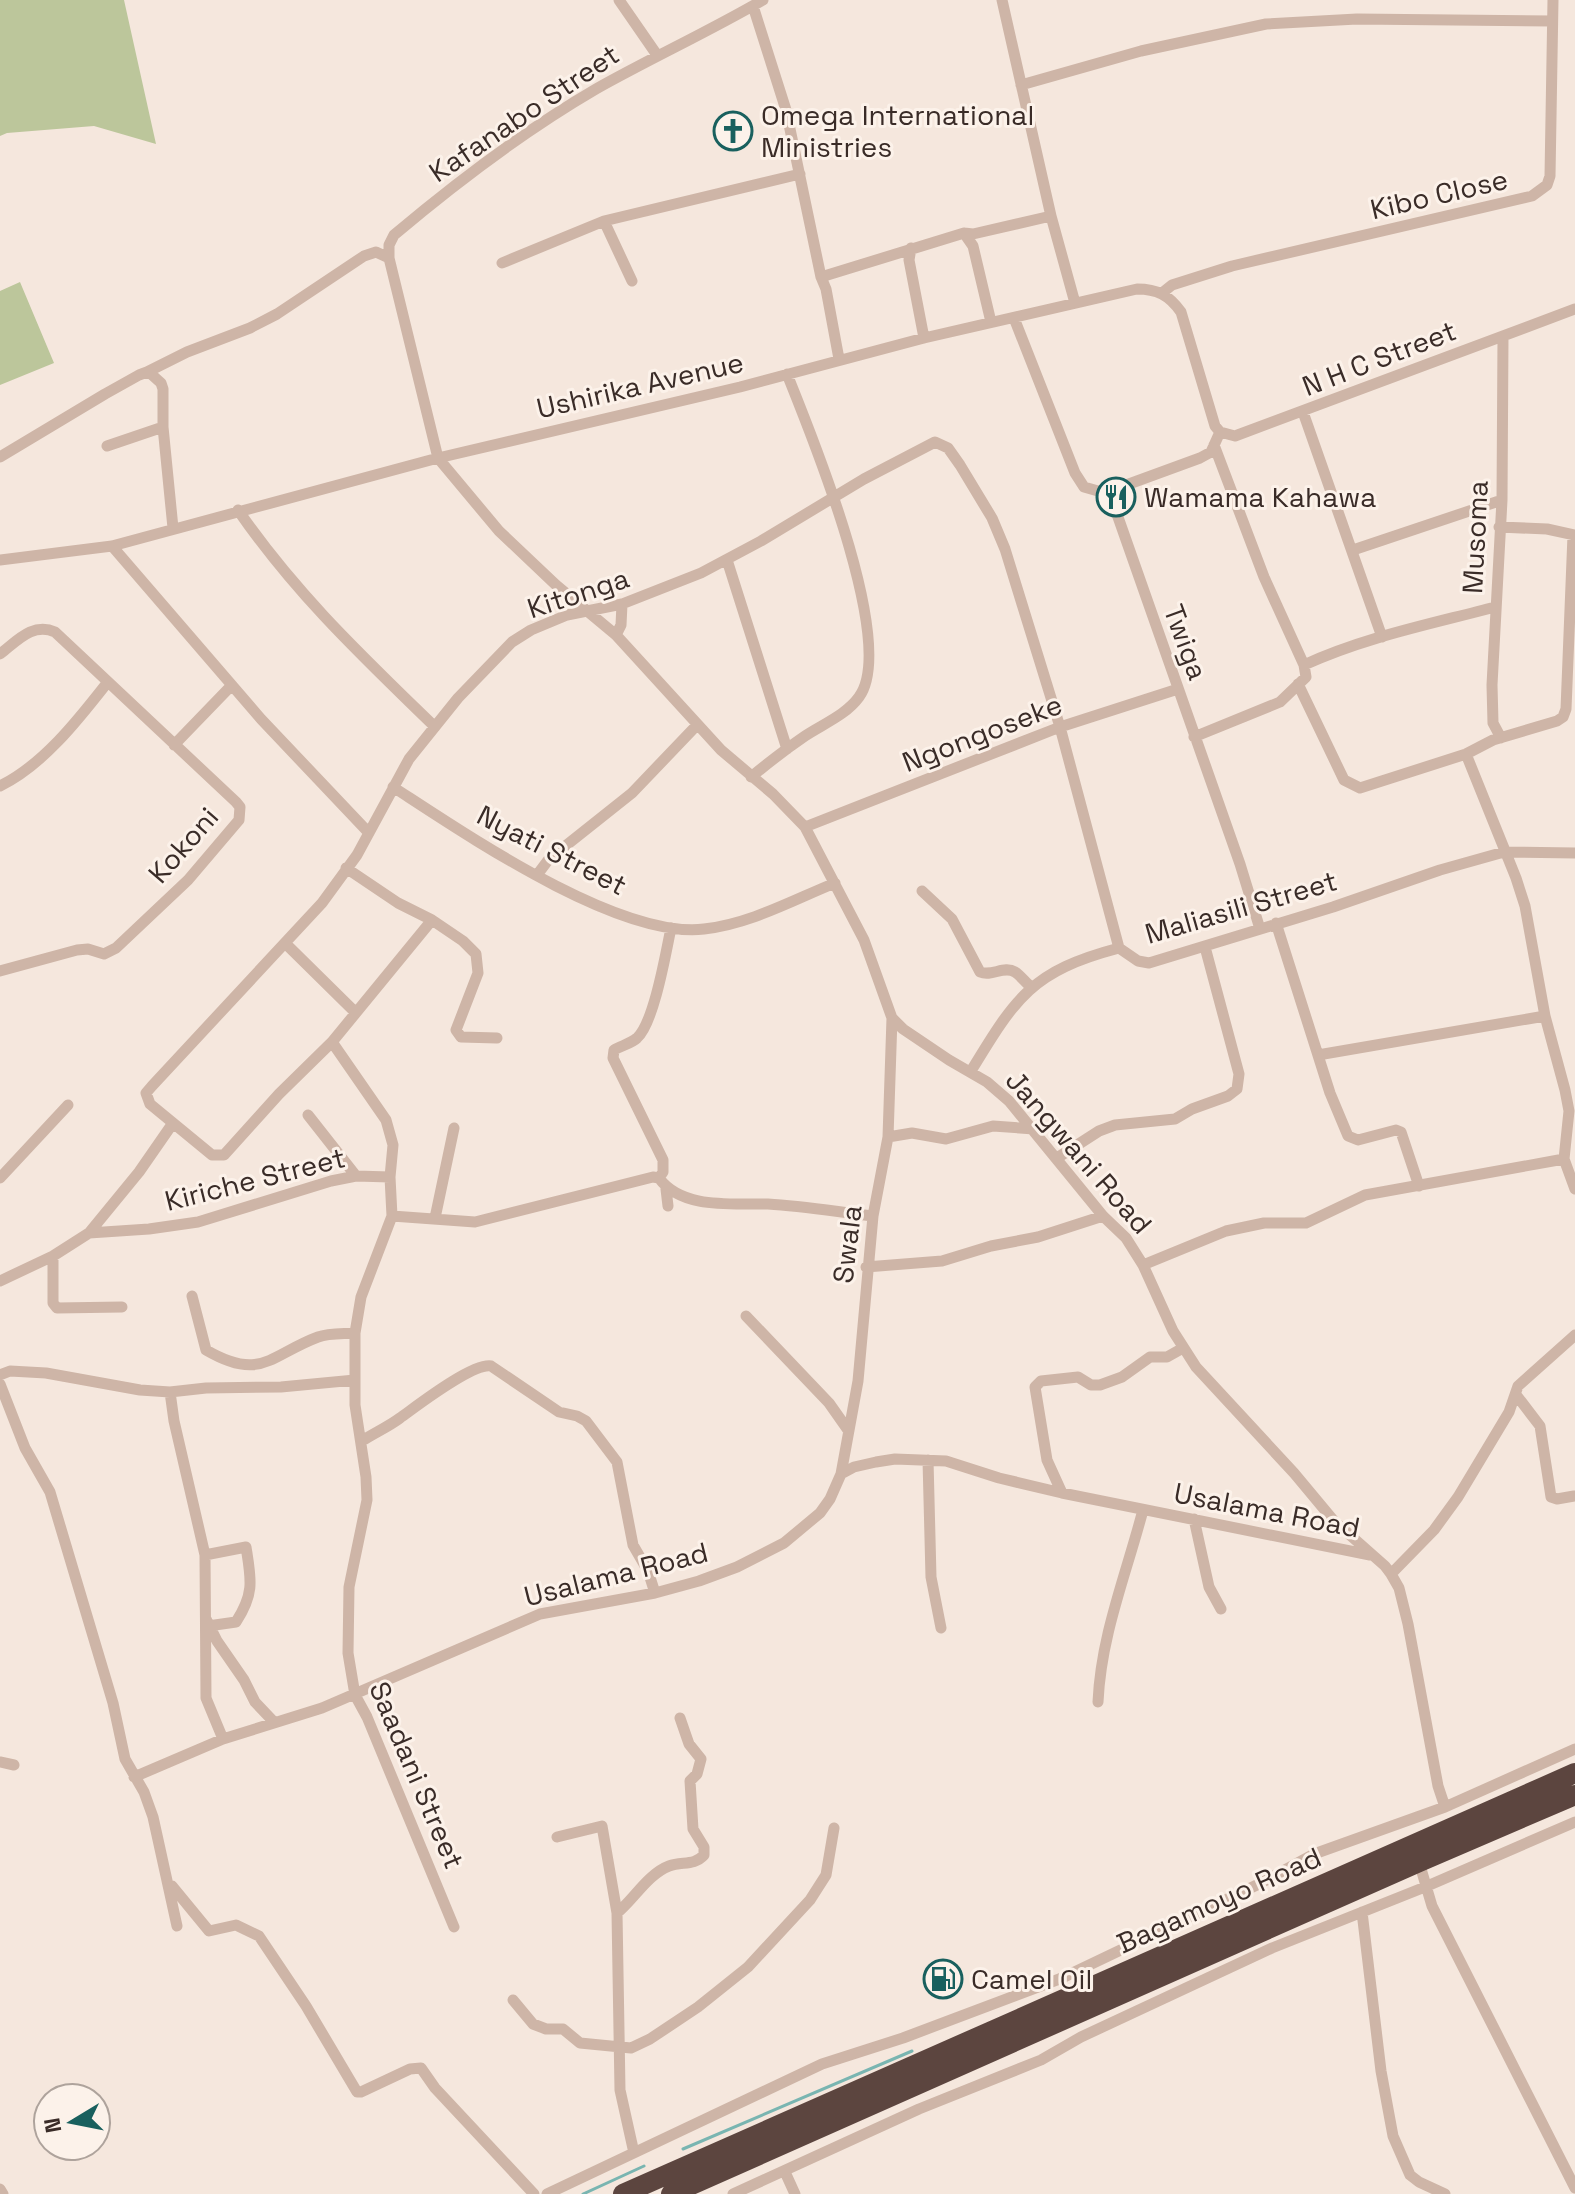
<svg xmlns="http://www.w3.org/2000/svg" width="1575" height="2194" font-family="'Space Grotesk',sans-serif">
<rect width="100%" height="100%" fill="#f5e7dd"/>
<path fill="#bcc69b" d="M0,0H124L156,144L94,126L7,133L0,136Z
M20,282L54,363L0,385V291Z"/>
<g fill="none" stroke-linecap="round" stroke-linejoin="round">
<path stroke="#79b5b1" stroke-width="3" d="M683,2149L912,2051
M583,2194L644,2166"/>
<path stroke="#ceb5a7" stroke-width="11" d="M619,0L657,55
M763,0C708,32 651,58 596,89C524,131 458,181 394,235L389,245V258L438,458L499,531L556,585L616,635L721,750L773,794L805,827L864,940L892,1018L903,1029L949,1060L987,1082L1009,1101L1103,1216L1126,1238L1143,1265L1173,1331L1196,1367L1294,1473L1334,1521L1385,1566L1391,1574L1399,1588L1408,1624L1438,1786L1445,1807
M1002,0L1051,216L1075,303
M753,6L786,110L821,277L826,289L839,359
M1021,85L1141,51L1266,24L1357,19L1552,21
M604,221L632,281
M964,233L973,246L991,322
M911,248L909,260L924,338
M502,263L604,221L800,174
M821,277L964,233L973,234L1051,216
M1162,293L1172,285L1232,266L1532,196L1547,185L1550,176L1553,0
M1014,318L1075,473L1084,487L1112,495
M147,372L187,352L250,328L277,314L364,256L376,252L389,258
M1303,412L1382,637
M1220,432L1211,452L1200,458L1118,488L1112,500L1240,864L1260,929
M107,446L163,427
M0,457L105,394L139,375L147,372L151,374L161,383L163,389V427L173,528
M238,510C296,594 362,656 435,727
M1499,527L1547,529L1575,535
M112,546L261,719L369,833
M1353,550L1502,500
M0,560L112,546L438,458L740,387L924,338L1137,289C1157,289 1169,295 1181,312L1215,426L1220,432L1235,436L1575,309
M727,560L787,749
M616,635L621,625L622,604
M0,654C17,641 33,622 55,632L236,802L240,807L239,820L188,880L116,948L104,954L88,949L77,950L0,971
M1304,665C1365,637 1431,624 1495,607
M1298,684L1344,780L1360,788L1466,754L1493,740L1557,721L1563,717L1566,709L1573,535
M1194,737L1280,702L1306,677L1304,665L1264,577L1214,445
M1501,738L1493,723L1492,685L1502,500L1503,336
M174,745L231,686
M1466,754L1516,878L1525,906L1545,1016L1565,1090L1569,1111L1564,1159L1575,1189
M751,777C768,763 786,749 805,736C823,724 846,715 859,697C898,644 811,434 787,374
M0,786C43,765 78,720 107,683
M393,787C464,833 618,939 704,929C750,924 793,900 835,883
M805,827L1060,727L1178,689
M346,868L398,903L432,920L463,941L476,954L478,973L456,1030L461,1037L497,1038
M537,875L549,859L632,793L697,725
M922,891L952,919L980,972C992,977 1004,965 1015,972C1020,975 1026,983 1031,987
M432,920L332,1042L279,1094L224,1155H212L150,1104L146,1093L152,1086L322,903L357,855L409,759L458,698L512,642L531,630L567,615L622,604L701,573L761,541L864,479L935,442L948,448L960,465L992,518L1005,549L1060,727L1119,948
M1276,923L1330,1093L1348,1136L1358,1140L1396,1130L1401,1132L1419,1186
M285,943L355,1012
M332,1042L386,1120L393,1145L390,1177L392,1216L361,1297L355,1333V1405L366,1477L367,1500L349,1587L348,1653L355,1695L367,1717L454,1927
M1318,1055L1545,1016
M971,1071C1016,997 1032,971 1119,948L1138,961L1149,963L1333,907L1440,870L1504,852L1575,853
M308,1115L356,1176
M888,1137L912,1133L946,1139L993,1126L1034,1129
M1057,1158L1099,1131L1115,1125L1175,1119L1192,1109L1228,1096L1237,1089L1239,1074L1205,947
M0,1178L68,1105
M659,1178L663,1172V1160L613,1058L614,1050C621,1046 632,1043 637,1038C654,1023 666,952 671,928
M666,1189L668,1206
M392,1216L475,1222L653,1177L659,1178C682,1210 734,1203 768,1204C803,1206 838,1212 873,1216
M435,1218L454,1128
M89,1233L139,1172L173,1123
M53,1256V1303L57,1308L122,1307
M1143,1265L1226,1231L1264,1223H1306L1365,1195L1564,1159
M866,1267L942,1261L991,1246L1038,1237L1103,1216
M0,1281L53,1256L89,1233L149,1229L198,1222L331,1181L356,1176L390,1177
M192,1296L206,1350C261,1382 270,1355 318,1337C329,1333 343,1334 355,1333
M746,1316L829,1403L848,1430
M0,1375L10,1371L46,1373L140,1390L170,1392L206,1388L281,1387L355,1380
M0,1384L25,1448L50,1492L113,1703L125,1759L144,1792L153,1817L177,1926
M170,1392L174,1421L205,1555L206,1698L223,1739
M1517,1396L1540,1426L1551,1497L1557,1499L1574,1496
M362,1441C374,1433 388,1427 400,1418C417,1406 472,1363 491,1366L559,1412L577,1416L586,1421L617,1462L633,1545L648,1571L655,1593
M928,1460L931,1577L941,1628
M841,1474L858,1381L873,1216L888,1137L892,1018
M1062,1493L1047,1460L1035,1387L1041,1381L1078,1377L1091,1385H1100L1122,1377L1150,1357H1167L1183,1348
M1194,1519L1209,1587L1221,1609
M205,1555L246,1547C251,1579 255,1593 236,1622L208,1626
M1391,1574L1434,1530L1458,1497L1509,1412L1518,1386L1575,1335
M206,1619L217,1641L244,1680L255,1702L273,1721
M1098,1702C1101,1635 1126,1575 1143,1510
M0,1762L14,1765
M134,1777L223,1739L322,1708L540,1614L655,1593L699,1581L737,1567L784,1543L820,1513L830,1499L841,1474L854,1467L876,1462L895,1459L946,1461L999,1478L1062,1493L1370,1555
M557,1837L602,1826L617,1913L620,2090L634,2153
M1419,1862L1432,1906L1575,2188
M172,1886L209,1931L236,1925L259,1936L306,2006L357,2092H361L410,2069L421,2068L435,2088L534,2194
M1362,1912L1381,2071L1393,2136L1410,2175L1419,2182L1445,2194
M617,1913C634,1899 648,1874 669,1866C682,1861 694,1866 704,1855V1847L693,1829L690,1781L697,1774L701,1759L689,1744L680,1718
M513,2000L533,2024L546,2029H563L580,2043L631,2048L650,2039L698,2007L748,1967L810,1900L826,1875L834,1828
M785,2172L795,2194
M0,2189L3,2194
M547,2194L822,2064L903,2038L1062,1978L1261,1883L1314,1854L1445,1807L1575,1749
M733,2194L919,2109L1041,2060L1081,2037L1272,1948L1425,1887L1575,1822"/>
<path stroke="#5c453f" stroke-width="20" d="M623,2194L1575,1773
M671,2194L1419,1862L1575,1795"/>
</g>
<defs>
<g id="church-ring" transform="scale(2)"><circle r="9.5" fill="#fcf2ea" stroke="#19605e" stroke-width="1.5"/><path d="M-1.2-6h2.4v3.5h3.3v2.4h-3.3V6h-2.4V-.1h-3.3v-2.4h3.3Z" fill="#19605e"/></g>
<g id="restaurant-ring" transform="scale(2)"><circle r="9.5" fill="#fcf2ea" stroke="#19605e" stroke-width="1.5"/><path d="M-5-6h1v4h1v-4h1v4h1v-4h1v5L-1.5 .5V6h-2V.5L-5-1ZM5-6V6H3V1.5H1.5Q1.5-4 5-6Z" fill="#19605e"/></g>
<g id="fuel-ring" transform="scale(2)"><circle r="9.5" fill="#fcf2ea" stroke="#19605e" stroke-width="1.5"/><path d="M-5.5-6h7V0h2V4h1.3V-2.5L3-4.5l.8-.8L6-3V5H2.5V1h-1V6h-7ZM-4.2-4.7v3.2H.2V-4.7Z" fill="#19605e"/></g>
</defs>
<g fill-rule="evenodd">
<use href="#church-ring" x="733" y="131"/>
<use href="#restaurant-ring" x="1116" y="497"/>
<use href="#fuel-ring" x="943" y="1979"/>
</g>
<g text-anchor="middle" stroke-width="6" stroke-linejoin="round" paint-order="stroke">
<g font-size="28" fill="#3a2c28" stroke="#fcf2ea">
<text transform="translate(524 113) rotate(-34)" y="10">Kafanabo Street</text>
<text transform="translate(1439 194) rotate(-13)" y="10">Kibo Close</text>
<text transform="translate(1379 358) rotate(-21)" y="10">N H C Street</text>
<text transform="translate(640 385) rotate(-13)" y="10">Ushirika Avenue</text>
<text transform="translate(1475 537) rotate(-87)" y="10">Musoma</text>
<text transform="translate(578 593) rotate(-18)" y="10">Kitonga</text>
<text transform="translate(1186 642) rotate(70)" y="10">Twiga</text>
<text transform="translate(982 733) rotate(-21)" y="10">Ngongoseke</text>
<text transform="translate(183 845) rotate(-49)" y="10">Kokoni</text>
<text transform="translate(552 850) rotate(27)" y="10">Nyati Street</text>
<text transform="translate(1241 907) rotate(-16)" y="10">Maliasili Street</text>
<text transform="translate(1079 1152) rotate(49)" y="10">Jangwani Road</text>
<text transform="translate(255 1179) rotate(-14)" y="10">Kiriche Street</text>
<text transform="translate(847 1244) rotate(-83)" y="10">Swala</text>
<text transform="translate(1267 1510) rotate(11)" y="10">Usalama Road</text>
<text transform="translate(616 1574) rotate(-14)" y="10">Usalama Road</text>
<text transform="translate(417 1775) rotate(67)" y="10">Saadani Street</text>
<text transform="translate(1219 1900) rotate(-24)" y="10">Bagamoyo Road</text>
</g>
<g font-size="28" fill="#3a2c28" stroke="#fcf2ea" text-anchor="start">
<text x="761" y="125">Omega International<tspan x="761" dy="32">Ministries</tspan></text>
<text x="1144" y="507">Wamama Kahawa</text>
<text x="971" y="1989">Camel Oil</text>
</g>
</g>
<g transform="translate(72 2122) rotate(260)"><circle r="38" fill="#fcf2ea" stroke="#aea39c" stroke-width="2"/>
<path d="M0-6L14 30L0 20L-14 30Z" fill="#19605e"/>
<text y="-12" font-size="22" font-weight="bold" text-anchor="middle" fill="#3a2c28">N</text>
</g>
</svg>
